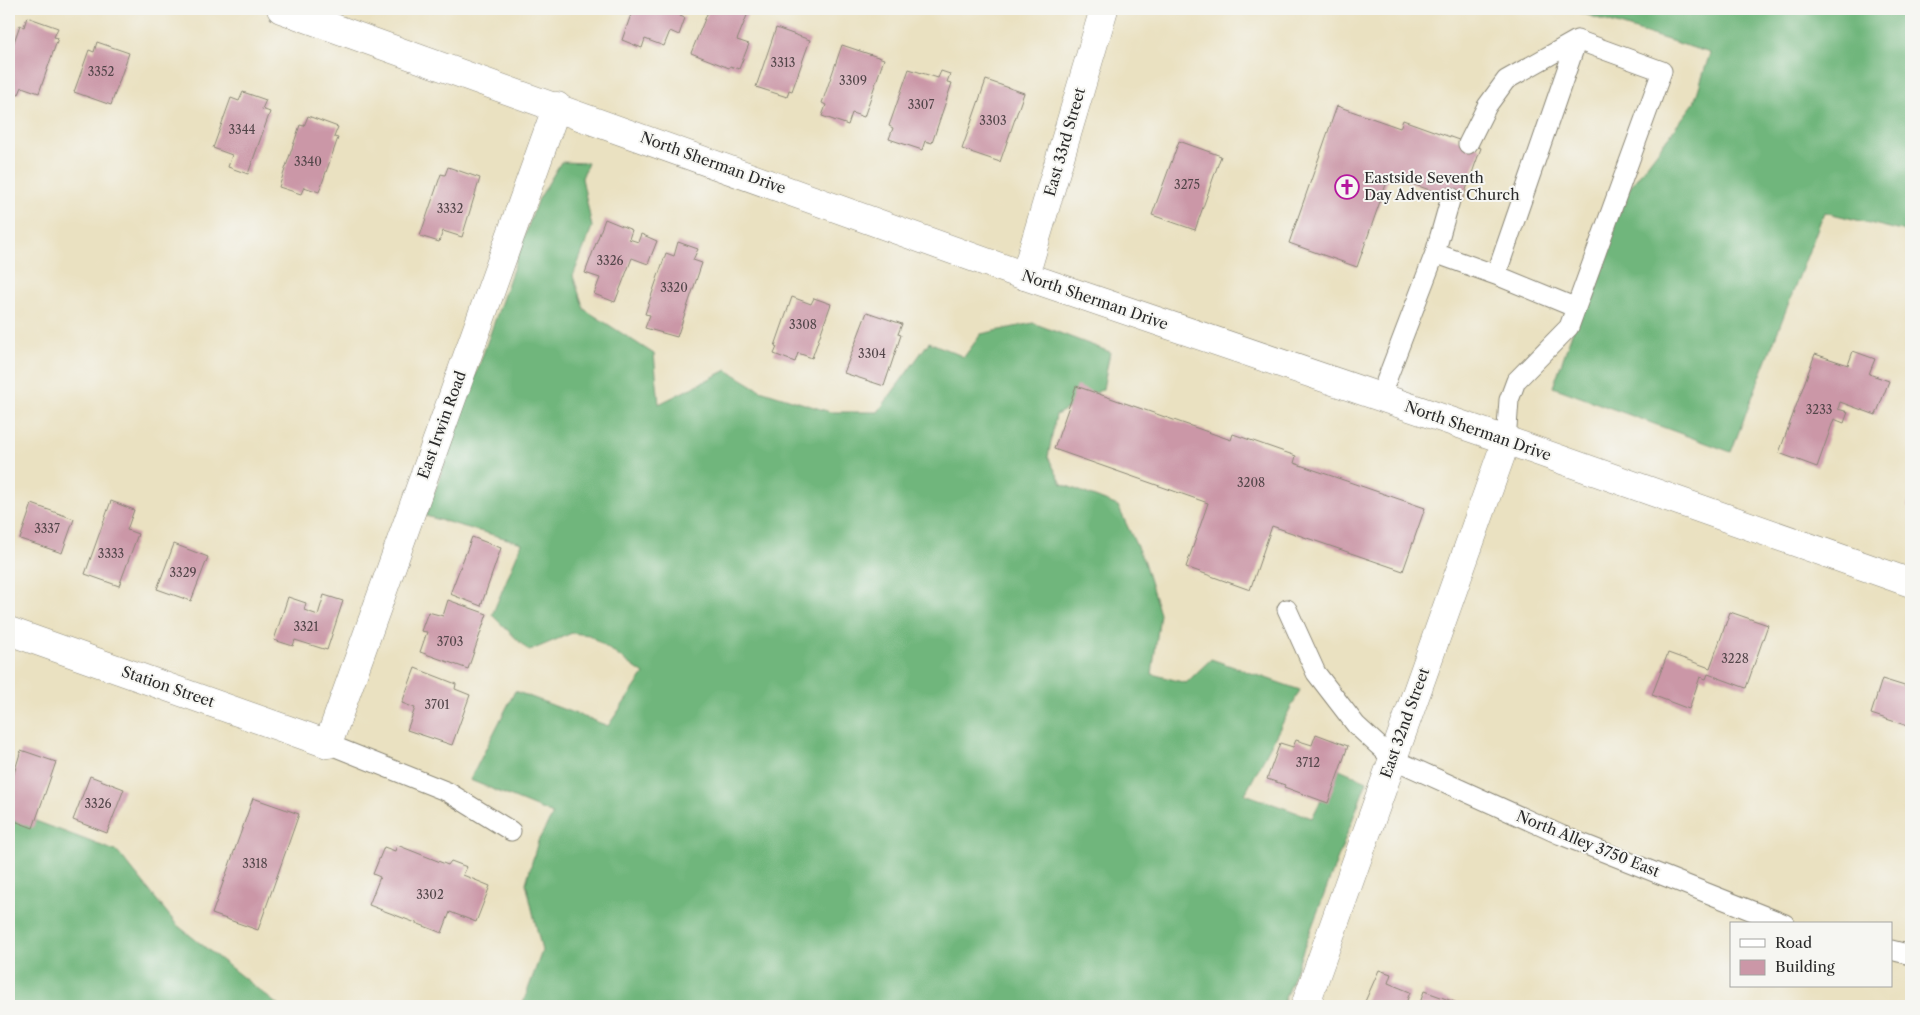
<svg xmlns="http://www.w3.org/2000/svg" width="1920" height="1015" font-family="'Libre Caslon Text',serif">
<rect width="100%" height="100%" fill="#f6f6f2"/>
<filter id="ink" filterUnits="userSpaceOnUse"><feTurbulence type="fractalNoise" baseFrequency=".02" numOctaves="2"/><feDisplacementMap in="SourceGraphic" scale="10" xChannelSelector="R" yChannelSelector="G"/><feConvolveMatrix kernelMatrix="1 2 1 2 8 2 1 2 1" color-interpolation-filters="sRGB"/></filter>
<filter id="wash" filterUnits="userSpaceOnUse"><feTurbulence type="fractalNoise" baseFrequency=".0096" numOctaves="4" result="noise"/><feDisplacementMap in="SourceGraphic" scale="20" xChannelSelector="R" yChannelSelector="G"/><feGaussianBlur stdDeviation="1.12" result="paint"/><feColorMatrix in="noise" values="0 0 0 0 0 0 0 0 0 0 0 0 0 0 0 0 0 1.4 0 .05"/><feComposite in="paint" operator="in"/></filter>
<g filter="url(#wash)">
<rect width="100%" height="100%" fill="#eae1c1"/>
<path fill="#6fb67c" stroke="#4d7054" d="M1568,9H1911V216L1906,232L1824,212L1731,452L1553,387L1618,203L1694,103L1710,53Z
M561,162L588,163L582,178L592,227L573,276L584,309L654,354L659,404L727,370L760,390L830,412H878L929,342L964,357L981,334L1033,323L1110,352L1103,389L1056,415L1048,457L1062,484L1118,506L1144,562L1160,614L1152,674L1186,683L1211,659L1300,690L1245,794L1312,818L1337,768L1367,781L1282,1006H522L542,951L526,883L538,841L553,814L470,780L515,691L608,726L644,674L589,635L572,633L529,651L492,615L522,543L426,516L536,204Z
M33,820L118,852L177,925L279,1006H9V822Z"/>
<g id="blocks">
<path fill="#cb97a7" d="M633,9H682L680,16L685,18L679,35L670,31L664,46L645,39L642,48L622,40Z
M709,9H738L748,13L737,40L749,44L739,69L730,66L729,68L691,53Z
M27,17L58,28L54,37L58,38L39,93L22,87L19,94L9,91V56L20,25L24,27Z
M776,28L810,40L792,91L789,90L787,97L756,87Z
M97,42L129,53L111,105L74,92L89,50L94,52Z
M842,45L884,59L864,117L852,113L848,125L822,116L826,105L822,103Z
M909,69L938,78L941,71L950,74L947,82L952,83L932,143L925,141L922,150L889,139L893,128L889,126Z
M986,80L1024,93L1000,162L962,149Z
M243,92L266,100L262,109L270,112L248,174L228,167L232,155L213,148L231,98L239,101Z
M1337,106L1400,128L1403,120L1481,148L1462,201L1389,176L1357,267L1289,243Z
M308,116L338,127L334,137L338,138L319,192L304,187L301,194L279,187L300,125L304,126Z
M1179,141L1221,156L1195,230L1152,215Z
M448,167L480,178L462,237L443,231L439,242L420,236L441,174L445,175Z
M605,219L632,230L629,239L638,242L641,234L657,241L648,264L632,258L615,302L594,294L600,278L585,273Z
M678,242L698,249L693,260L702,263L677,337L645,328L650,315L645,314L666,253L674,256Z
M792,297L811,304L814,298L831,304L812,358L798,353L795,362L774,354L777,347L775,346Z
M867,312L902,324L898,334L901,335L884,386L844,373Z
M1853,351L1875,359L1869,374L1889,381L1876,415L1840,402L1838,409L1848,412L1844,423L1834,419L1817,467L1779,453L1815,354L1848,365Z
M1076,386L1231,440L1233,434L1296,456L1294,463L1425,508L1403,571L1272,526L1250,590L1186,567L1208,503L1054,449Z
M1911,494V508L1907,507Z
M111,501L134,510L127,530L138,534L119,586L85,574Z
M32,504L74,519L62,553L20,539Z
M472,537L501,548L481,606L450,594Z
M174,544L208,557L191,601L157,589Z
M324,595L343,601L327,650L295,640L293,646L274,640L288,597L306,603L304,610L318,615Z
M448,600L487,614L468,669L420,652L427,632L421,631L428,612L443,616Z
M1730,612L1768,625L1746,688L1708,674L1706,679L1700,677L1689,709L1652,695L1668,653L1710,668Z
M415,668L456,684L455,689L470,695L452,745L407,730L415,708L402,703Z
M1882,679L1911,688V727L1871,714Z
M1316,734L1348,746L1328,803L1284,787L1285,785L1267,779L1280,743L1293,747L1296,740L1312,745Z
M21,750L56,762L33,828L9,819V790Z
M90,776L124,789L107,833L73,820Z
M253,798L299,814L258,930L212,914Z
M397,845L448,865L451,861L467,867L463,875L490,886L476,922L450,912L442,933L369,905L380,877L373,874L384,847L395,851Z
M1379,970L1391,974L1388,983L1410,992L1405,1006H1363Z
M1424,991L1466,1006H1419Z"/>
</g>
</g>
<g filter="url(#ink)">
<use href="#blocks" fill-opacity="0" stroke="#8a8676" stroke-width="1"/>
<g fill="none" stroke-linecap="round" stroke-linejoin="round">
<g stroke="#8a8676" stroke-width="21">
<path id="service" d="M1468,144L1487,106L1506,80L1577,40
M1435,253L1451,197
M1496,275L1574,307
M1380,397L1435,253L1496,275L1577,40L1662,71L1569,327L1516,381L1509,400L1506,441
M1287,609L1316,673L1356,725L1393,759L1561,835L1785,924
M328,744L448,792L511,831
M1891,950L1911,955"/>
</g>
<g stroke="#8a8676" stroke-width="29">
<path id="minor" d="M1025,276L1104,9
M9,631L328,744L557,106
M1305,1006L1506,441"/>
</g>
<g stroke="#8a8676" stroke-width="29">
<path id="secondary" d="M281,9L1025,276L1480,431L1911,583"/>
</g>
<use href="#service" stroke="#fff" stroke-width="19"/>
<use href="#minor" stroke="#fff" stroke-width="28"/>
<use href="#secondary" stroke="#fff" stroke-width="28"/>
</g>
</g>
<defs>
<g id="church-ring" transform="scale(1.25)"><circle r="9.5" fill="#f6f6f2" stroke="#b5179e" stroke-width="1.5"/><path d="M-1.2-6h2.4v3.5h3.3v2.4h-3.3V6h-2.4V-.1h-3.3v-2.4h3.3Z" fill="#b5179e"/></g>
</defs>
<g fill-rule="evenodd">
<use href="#church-ring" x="1347" y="187"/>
</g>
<g text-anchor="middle" stroke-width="4" stroke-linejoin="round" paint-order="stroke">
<g font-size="12" fill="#53464a">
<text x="783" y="67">3313</text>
<text x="101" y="76">3352</text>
<text x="853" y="85">3309</text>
<text x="921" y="109">3307</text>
<text x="993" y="125">3303</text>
<text x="242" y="134">3344</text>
<text x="308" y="166">3340</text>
<text x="1187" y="189">3275</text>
<text x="450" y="213">3332</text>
<text x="610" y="265">3326</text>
<text x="674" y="292">3320</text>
<text x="803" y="329">3308</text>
<text x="872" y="358">3304</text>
<text x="1819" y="414">3233</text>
<text x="1251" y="487">3208</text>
<text x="47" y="533">3337</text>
<text x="111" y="558">3333</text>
<text x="183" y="577">3329</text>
<text x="306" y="631">3321</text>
<text x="450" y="646">3703</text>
<text x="1735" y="663">3228</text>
<text x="437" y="709">3701</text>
<text x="1308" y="767">3712</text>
<text x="98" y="808">3326</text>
<text x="255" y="868">3318</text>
<text x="430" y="899">3302</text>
</g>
<g font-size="15" fill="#2b2b2b" stroke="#f6f6f2">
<text transform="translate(1065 142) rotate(-74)" y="5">East 33rd Street</text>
<text transform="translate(713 163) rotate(20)" y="5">North Sherman Drive</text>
<text transform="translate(1095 300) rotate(19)" y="5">North Sherman Drive</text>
<text transform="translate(442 425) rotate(-70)" y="5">East Irwin Road</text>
<text transform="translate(1478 431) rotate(19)" y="5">North Sherman Drive</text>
<text transform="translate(168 687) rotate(19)" y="5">Station Street</text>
<text transform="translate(1405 723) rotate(-70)" y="5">East 32nd Street</text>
<text transform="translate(1588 844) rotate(22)" y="5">North Alley 3750 East</text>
</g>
<g font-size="15" fill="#2b2b2b" stroke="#f6f6f2" text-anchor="start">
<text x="1364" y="183">Eastside Seventh<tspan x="1364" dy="17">Day Adventist Church</tspan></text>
</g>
</g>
<rect width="1920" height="1015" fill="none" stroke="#f6f6f2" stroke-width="30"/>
<rect x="1730" y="922" width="162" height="65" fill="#f6f6f2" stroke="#a5a5a2"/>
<rect x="1740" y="939" width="25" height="8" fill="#ffffff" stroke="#a5a5a2"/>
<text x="1775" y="948" font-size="15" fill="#2b2b2b">Road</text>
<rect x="1740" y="960" width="25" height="15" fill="#cb97a7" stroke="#a5a5a2"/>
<text x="1775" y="972" font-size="15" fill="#2b2b2b">Building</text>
</svg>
